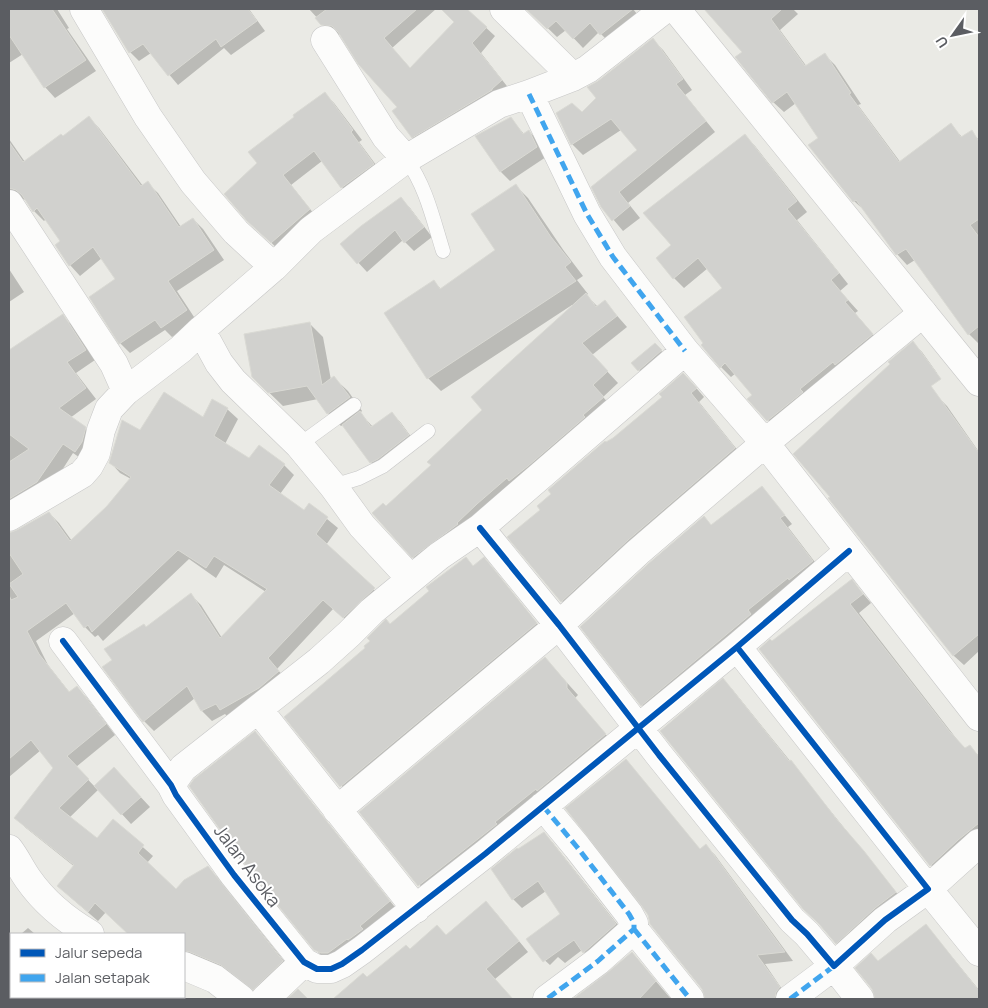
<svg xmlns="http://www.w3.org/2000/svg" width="988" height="1008" font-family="Manrope,sans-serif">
<rect width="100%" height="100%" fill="#eaeae5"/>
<path fill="#0003" d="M9,9H57L69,28L67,29L96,71L55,98L45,87L23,54L9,63Z
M104,9H249L265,31L231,55L224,48L178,85L151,53L139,61L130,52Z
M309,9H436L392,48L411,69L456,22L443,9H468L469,12L495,36L481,53L510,90L422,146L412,137L399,107L342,35L332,34Z
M528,9H633L641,19L610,43L599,32L583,48L566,30L557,37Z
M706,9H793L798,14L780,30L807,67L825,55L835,65L861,104L858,105L901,163L951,125L963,138L971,132L979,140V344L969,334L915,260L907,265L897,254L865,211L854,201L819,138L796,103L784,112L773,102L744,52Z
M653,40L663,50L692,90L685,95L715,132L628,203L640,218L623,231L602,206L639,150L621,130L583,155L572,144L582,113L597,98L598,82Z
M325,94L334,103L362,140L359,142L382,173L351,197L342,187L322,161L291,185L318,219L281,252L258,230L259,164Z
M89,118L99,128L143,186L147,183L158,193L181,227L193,219L203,229L224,260L177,291L196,320L172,337L165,330L130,353L120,343L117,280L102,258L80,276L70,265L62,241L46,219L44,221L34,211L26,200L19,198L9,203V139L25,162L63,138Z
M510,118L524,134L529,131L538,141L546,157L510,181L501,172L477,137Z
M745,136L755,146L807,212L797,220L848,284L840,291L858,311L855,313L882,345L778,431L749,399L754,395L736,373L731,377L721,367L724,288L708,268L684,288L674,278L673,245Z
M516,186L528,198L564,251L583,276L577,280L588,294L586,295L598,307L605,302L627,327L592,355L618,383L603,397L614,409L424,568L413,557L386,507L432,465L484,411L573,306L572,305L441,391L428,378L385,314L434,282L442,290L496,250Z
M401,199L410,208L432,237L414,251L403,240L367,272L342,245Z
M9,269L24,292L9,302Z
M62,316L73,326L95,360L76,373L96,399L70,418L85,428L95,438L86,462L73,453L48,492L9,516V351Z
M309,323L323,337L331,380L334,378L348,391L362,411L360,413L373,427L392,413L401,423L417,445L380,471L371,462L343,425L341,426L328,413L318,399L283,406L253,377Z
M913,343L922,352L937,373L910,393L937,396L947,406L979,452V651L964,665L954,656L830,499Z
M655,344L664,354L648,379L639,370Z
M692,383L704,397L699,402L743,457L570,610L562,601L542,510L614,439L663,397Z
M227,409L238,419L225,444L249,460L284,465L294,475L280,494L304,512L310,505L338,528L326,545L384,599L354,627L333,609L277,669L288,681L231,720L225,714L212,721L202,711L195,698L154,731L144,721L146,628L191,595L201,605L222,638L266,592L224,565L216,578L189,559L103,641L98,635L95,637L85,627L75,613L36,641L48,665L70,693L77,688L87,698L115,735L76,767L95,787L123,778L150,807L131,824L99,789L69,818L97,840L113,821L153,856L147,863L176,891L208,868L218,878L292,971L264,999L236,976L201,961L184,965V934H129L106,912L98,921L69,896L75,867L26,828L16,818L55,768L41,750L9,777V534L17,532L49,513L59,523L72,541L108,507L131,479L120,473L110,462L141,432L203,419Z
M762,488L792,524L788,527L821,570L650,713L642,705L704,518L712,526Z
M465,558L474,567H492L544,632L349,795L286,717L367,648Z
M852,581L871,603L859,613L959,742L965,750L969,746L979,756V839L938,872L929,863L773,643Z
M553,667L578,695L575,698L613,743L427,894L361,812Z
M723,680L732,689L904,902L845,952L836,943Z
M255,733L264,742L398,911L325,959L315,949Z
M626,760L700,850L706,846L715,855L793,961L765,964L788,998L787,999H734L723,985Z
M544,833L553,843L625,934L593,961L582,950L565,963L558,957L550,965L540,956L562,914L546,891L522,908L513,899L518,851Z
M496,913L528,952L495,979L512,999H334L363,975L367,979L410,950L447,936Z
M926,925L979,990V999H876L878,962Z
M28,928L35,934H21Z
M11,943V997H97L94,999H9V946Z
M632,953L671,999H575L608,974Z
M125,997H179L177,998L179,999H122Z"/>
<path fill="#d1d1ce" stroke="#dadad4" d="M9,9H52L86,60L44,88L9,35Z
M102,9H248L257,21L221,47L216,39L168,76L143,44L129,53Z
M327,9H417L384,38L410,68L454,22L441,9H467L487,27L472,43L502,80L492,89V90L412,138L392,111L397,107L358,64L338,32L332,26L321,25L315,18Z
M526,9H633L600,35L590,23L573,39L556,21L547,29Z
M704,9H782L771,19L805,66L825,53L851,93L849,94L899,162L951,123L961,137L972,130L979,142V219L970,225L979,237V326L968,335L906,249L896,255L856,200L853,202L808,145L818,138L787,92L772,103L735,57L742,52Z
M653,38L683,79L676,84L706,121L619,192L630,206L612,221L601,207L591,187L637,150L611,119L571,145L556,113L572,103L582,112L596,98L587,87L598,81Z
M325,92L353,130L351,132L374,164L341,188L314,151L283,175L310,209L271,243L247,221L224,194L257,163L248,152L294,117L293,115Z
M89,116L141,186L148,181L179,227L193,218L214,250L168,281L187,310L161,328L155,320L119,344L89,297L115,279L93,247L69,266L55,245L60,241L37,208L33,212L22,195L16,190L9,188V142L23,162L61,134L63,136Z
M511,117L523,134L529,130L537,147L500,172L475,136Z
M745,134L797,201L787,209L839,273L831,280L848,300L845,302L873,334L835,365L833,362L800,389L803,392L767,421L747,399L752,395L725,363L720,368L701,345L703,343L684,317L722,288L698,258L673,279L656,258L671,245L643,213Z
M516,184L551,237L571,262L565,267L576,281L427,379L384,313L434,280L440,289L495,250L471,214Z
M401,197L424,227L404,243L395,230L357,264L340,244L361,226Z
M586,293L596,307L605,300L617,316L582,343L608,371L593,385L604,397L583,415L585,417L528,466L509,481L507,478L477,504L457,523L458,524L412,558L372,513L383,503L386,506L431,465L427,462L482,410L471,397Z
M63,314L86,350L67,362L86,388L59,408L86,427L82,442L75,452L63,444L37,482L9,499V462L29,449L9,434V350Z
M310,322L322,385L334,376L350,397L327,414L307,386L268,393L252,377L244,334Z
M913,341L941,379L931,386L979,453V634L953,656L828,498L830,497L793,454L890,364L888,362Z
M655,343L662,350L638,371L631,363Z
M683,373L697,388L691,393L735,448L628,540L561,602L507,537L540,510L537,506L551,494L548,490L605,441L606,442L613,438L662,397L659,394Z
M164,392L203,417L212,399L228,408L214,436L249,458L259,445L285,464L269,485L304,510L309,503L328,517L316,534L375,588L343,618L323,600L268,658L279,671L259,688L220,710L216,704L201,711L187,686L143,722L102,667L112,660L104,649L144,624L146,627L191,593L220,638L267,589L214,556L206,568L178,550L92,632L88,625L84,628L66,603L27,631L39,654L69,692L77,686L106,724L67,756L89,779L59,808L97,838L113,819L144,845L138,853L176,889L184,880L208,866L283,961L253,990L221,965L190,952L184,951V934H128L95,903L88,912L57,886L74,865L14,818L53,768L31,740L9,759V595L11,600L18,597L9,584L23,574L9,553V533L17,530L49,512L70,541L107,506L131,477L109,463L122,420L140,430Z
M360,411L371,427L392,412L409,435L378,459L370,463L342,425Z
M762,486L785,515L780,518L813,561L789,580L788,578L748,610L751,614L641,706L580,627L648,564L704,516L711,525Z
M466,557L473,566L484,557L537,623L340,787L284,717L365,648L364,646L370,641L367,638L386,619L390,624L429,591L426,587Z
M852,579L863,594L850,604L950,732L965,748L970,745L979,757V823L958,840L930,866L759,649L770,639L772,641Z
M545,657L567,683V688L606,734L537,791L536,789L495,822L497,824L418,886L359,812Z
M723,678L789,761L791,760L838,821L864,851L896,892L875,908L836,944L819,924L803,909L660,731Z
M255,731L390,901L360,926L363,929L348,940L347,939L328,953H321L314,950L246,866L189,786L194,779Z
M626,759L700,849L706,844L785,952L757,955L780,987L776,992L775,999H705L702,989L650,924L648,915L641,905L565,808Z
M114,767L141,797L121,815L94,786Z
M544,832L616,924L583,953L574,940L543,962L526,939L560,914L538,881L512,900L491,869L517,848L518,849Z
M486,901L519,941L486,969L513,999H333L363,973L367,977L406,945L410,949L437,925L446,935Z
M926,924L979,991V999H875L872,989L855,968L871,953L878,961Z
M632,952L656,981L639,999H573L607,973Z
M298,989L308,999H287Z"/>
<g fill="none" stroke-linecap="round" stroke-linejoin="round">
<g stroke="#c7c7c7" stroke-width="15">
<path id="service" d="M406,159C426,186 433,219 443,251
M299,445L354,405
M333,486L359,478L383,466L428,431"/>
</g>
<g stroke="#c7c7c7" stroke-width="29">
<path id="minor" d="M84,9L148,117L193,182L236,232L274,267
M504,9L573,77
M325,40L386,137L406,159
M9,204L114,364L126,391
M923,313L765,443L979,717
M201,330L219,363L233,381L299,445L333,486L362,526L411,579
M9,517L82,474L89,466L96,453L101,430L109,409L126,391L181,349L201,330L274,267L311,230L406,159L499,104L529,94L573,77L588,69L665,9
M480,528L559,625L659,755L792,920L807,934L834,966L885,920L928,889L737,647
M63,641L171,785L176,795L234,875L304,962L317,969H331L342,964L362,950L485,854L737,647L849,551
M258,709L416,909
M171,785L183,768L319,661L349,634L372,611L411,579L439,556L480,528L685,351
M543,806L577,847L629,914L634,923V929L598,961L547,999
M337,810L559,625L638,552L765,443L685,351L613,257L587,214L529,94
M979,843L928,889L979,952
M9,849C16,858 21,869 28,879C44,902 66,920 90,934
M634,929L690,999
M184,966L215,979L241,999
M95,999L98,997
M265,999L304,962
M790,999L834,966L860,999"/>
</g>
<g stroke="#c7c7c7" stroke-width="29">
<path id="tertiary" d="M676,9L979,382"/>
</g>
<use href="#service" stroke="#fcfcfb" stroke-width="14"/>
<use href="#minor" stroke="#fcfcfb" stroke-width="28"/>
<use href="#tertiary" stroke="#fcfcfb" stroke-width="28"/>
<path stroke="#40a5ee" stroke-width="5" stroke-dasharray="10 5" stroke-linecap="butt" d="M529,94L587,214L613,257L685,351
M543,806L577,847L629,914L634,923V929L598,961L547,999
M634,929L690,999
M790,999L834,966"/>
<g stroke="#fff" stroke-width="9">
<path id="cycleway" d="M480,528L559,625L659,755L792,920L807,934L834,966L885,920L928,889L737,647
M63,641L171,785L176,795L234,875L304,962L317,969H331L342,964L362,950L485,854L737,647L849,551"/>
</g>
<use href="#cycleway" stroke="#0057b8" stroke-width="6"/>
</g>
<g text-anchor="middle" stroke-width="4" stroke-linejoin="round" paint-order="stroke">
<g font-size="18" fill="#5b5d62" stroke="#fff">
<text transform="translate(247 866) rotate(53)" y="6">Jalan Asoka</text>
</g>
</g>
<rect width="988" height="1008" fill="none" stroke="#5b5d62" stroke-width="20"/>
<rect x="10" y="933" width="175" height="65" fill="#ffffff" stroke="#bdbec0"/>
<rect x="20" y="949" width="25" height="8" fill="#0057b8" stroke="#bdbec0"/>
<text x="55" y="958" font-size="15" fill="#5b5d62">Jalur sepeda</text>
<rect x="20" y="974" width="25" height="8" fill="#40a5ee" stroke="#bdbec0"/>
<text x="55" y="983" font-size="15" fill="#5b5d62">Jalan setapak</text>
<g transform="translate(953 35) rotate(237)" stroke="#ffffff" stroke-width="4" paint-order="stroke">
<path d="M0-4L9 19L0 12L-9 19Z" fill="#5b5d62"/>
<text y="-8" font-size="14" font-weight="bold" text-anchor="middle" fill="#5b5d62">U</text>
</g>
</svg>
